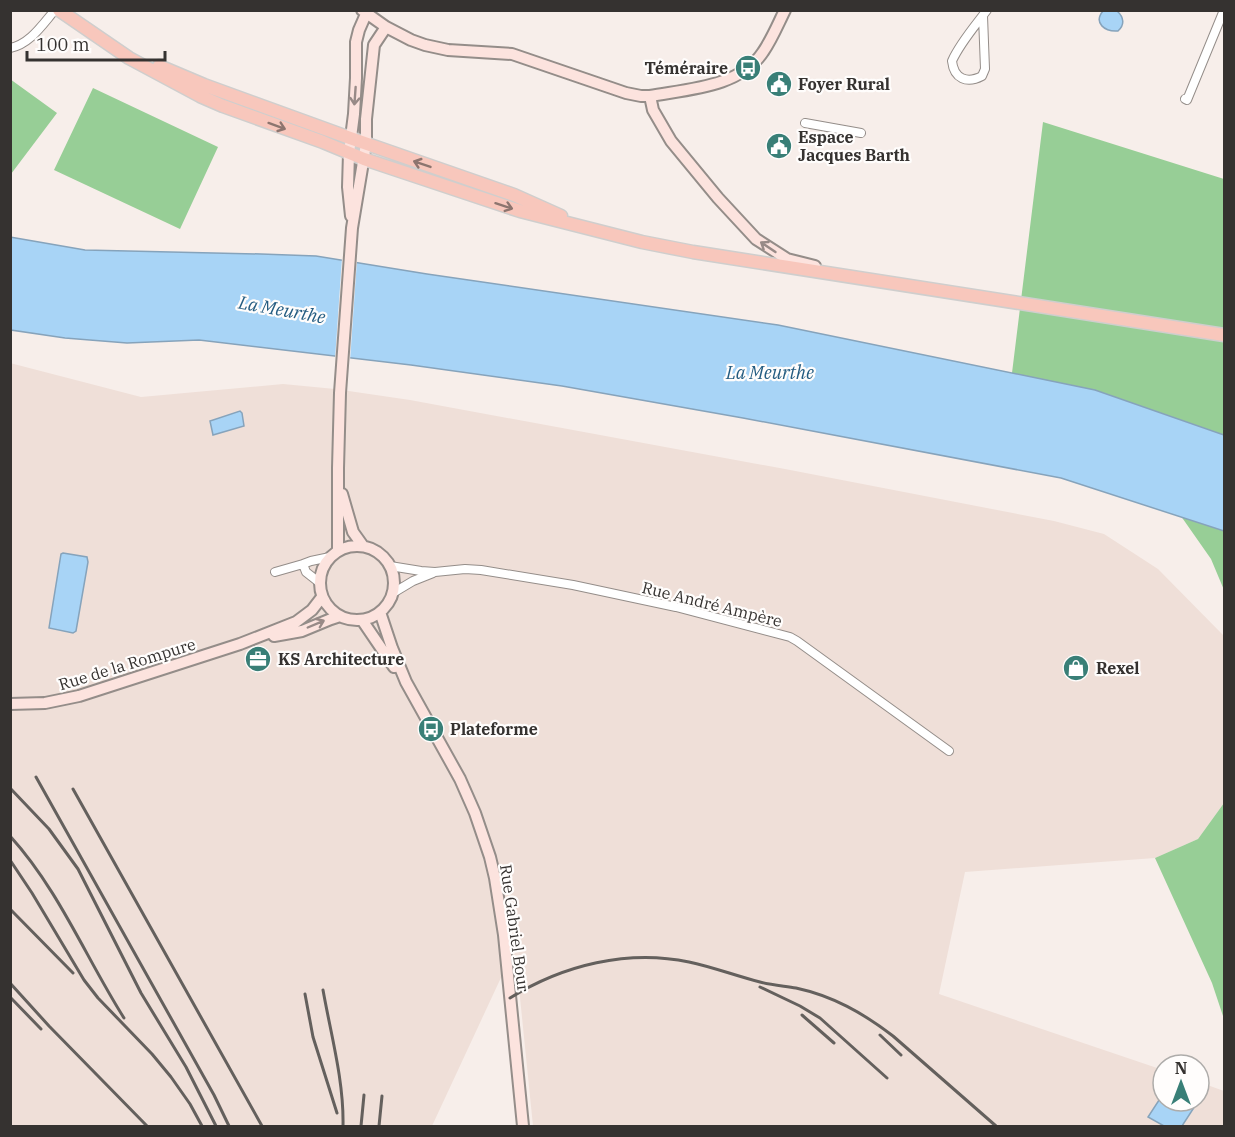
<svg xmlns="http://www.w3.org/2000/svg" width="1235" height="1137" font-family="'IBM Plex Serif',serif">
<rect width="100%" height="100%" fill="#f7eeea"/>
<path fill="#efdfd8" d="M10,363L141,397L283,384L335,389L410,400L785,469L1054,521L1104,534L1158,569L1224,636V803L1198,839L1155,858L965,872L939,994L1163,1070V1101H1199V1082L1224,1091V1126H533L517,968L505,969L432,1126H11Z"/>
<path fill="#97ce96" d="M10,79L57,113L11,174H10Z
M93,88L218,147L180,229L54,170Z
M1043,122L1224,179V590L1211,559L1127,439L1011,381Z
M1224,803V1019L1212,983L1155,858L1198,839Z"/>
<path fill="#a8d4f6" stroke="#86a3bb" stroke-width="1.5" d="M1103,11H1117C1124,17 1125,25 1118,31C1105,32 1093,23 1103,11Z
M10,237L85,250L261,254L316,256L427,274L778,325L1095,390L1224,435V531L1061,478L743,418L562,386L411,365L199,340L127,343L65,338L11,330Z
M240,411L242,413L244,426L213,435L210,421Z
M63,553L87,557L88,562L76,631L73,633L49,628L61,554Z
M1163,1094V1101H1186L1195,1106L1182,1126H1164L1148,1117Z"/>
<path fill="#f7eeea" d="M342,258L357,260L350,361L335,359Z"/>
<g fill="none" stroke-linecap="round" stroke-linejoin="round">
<g stroke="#948d89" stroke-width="10">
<path id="street" d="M983,16L985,69L982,76C967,84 954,79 952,61C960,43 975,26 987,10
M10,48C30,44 42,25 55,10
M1185,99L1187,100L1224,10
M805,123L861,133
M390,566L421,571L435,572L465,569L481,570L573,585L676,607L790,637L797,641L949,751
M275,572L303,564
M320,583L306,572L303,564L311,561L330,557
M393,593L413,581L433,573"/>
</g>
<g stroke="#948d89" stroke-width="14">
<path id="secondary" d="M362,10L386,27L411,40L425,45L448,50L512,54L626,93L641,96H650C689,89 740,87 763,52C772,39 778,24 785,10
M650,96L653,110L671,141L718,198L756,239L787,259L815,266
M351,216L348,187L349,153L354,114L356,78V42L359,30L366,14
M342,494L353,532L363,546
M320 583a37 37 0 1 1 74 0a37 37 0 1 1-74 0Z
M338,551V468L340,393L352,228L366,144V119L374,45L386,27
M380,612L392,648L406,682L460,779L475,813L490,857L495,878L504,935L523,1126
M362,620L394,667
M274,636L302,631L331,619L340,616
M10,704L45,703L79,696L240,644L296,622L312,610L322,597"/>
</g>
<g stroke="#cfcecd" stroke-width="15">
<path id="primary" d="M59,10L129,58L200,96L223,106L323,142L364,159L520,211L642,242L693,252L1224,335
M159,66L204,85L350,138L514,195L561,216"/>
</g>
<use href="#street" stroke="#fff" stroke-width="8"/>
<use href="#secondary" stroke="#fce3de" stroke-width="10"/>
<use href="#primary" stroke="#f8c7bc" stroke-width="12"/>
<path stroke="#64605d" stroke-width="3" d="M36,777L214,1095L229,1126
M10,788L49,829L78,869L141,993L186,1067L216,1126
M73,789L262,1126
M10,836C59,890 86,958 124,1018
M10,860L32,893L84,980L98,998L152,1054L171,1077L190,1104L202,1126
M10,909L73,973
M10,983L49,1026L147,1126
M760,987L800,1006L820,1018L887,1078
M323,990C331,1035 344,1081 343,1126
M305,994L313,1037L337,1113
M10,997L41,1029
M510,998C563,965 628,949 689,962C713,967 736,976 760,982C771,985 784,986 796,988C833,996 863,1013 893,1036L996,1126
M802,1015L834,1043
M880,1035L901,1055
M361,1126L364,1095
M379,1126L382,1096"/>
</g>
<defs><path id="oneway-shaft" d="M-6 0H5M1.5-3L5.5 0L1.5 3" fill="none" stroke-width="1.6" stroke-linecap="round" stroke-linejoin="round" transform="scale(1.5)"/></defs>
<g stroke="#988a87">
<use href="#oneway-shaft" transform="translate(355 96) rotate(94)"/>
<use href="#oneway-shaft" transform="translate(768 247) rotate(-146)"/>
<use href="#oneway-shaft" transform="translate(316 624) rotate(-23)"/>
</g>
<g stroke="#8d756f">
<use href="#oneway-shaft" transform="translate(277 126) rotate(20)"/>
<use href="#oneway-shaft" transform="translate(422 164) rotate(-161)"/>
<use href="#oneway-shaft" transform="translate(504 206) rotate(18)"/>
</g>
<defs>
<g id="bus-disc" transform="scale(1.35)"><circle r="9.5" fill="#397f77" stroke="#fffdfc"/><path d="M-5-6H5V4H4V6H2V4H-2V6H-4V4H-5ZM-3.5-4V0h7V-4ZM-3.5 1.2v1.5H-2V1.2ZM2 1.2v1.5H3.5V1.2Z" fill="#fff"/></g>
<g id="civic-disc" transform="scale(1.35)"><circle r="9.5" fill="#397f77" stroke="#fffdfc"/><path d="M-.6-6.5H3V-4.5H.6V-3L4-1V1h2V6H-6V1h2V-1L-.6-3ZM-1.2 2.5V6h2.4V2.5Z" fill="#fff"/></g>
<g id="office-disc" transform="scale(1.35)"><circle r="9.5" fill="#397f77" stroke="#fffdfc"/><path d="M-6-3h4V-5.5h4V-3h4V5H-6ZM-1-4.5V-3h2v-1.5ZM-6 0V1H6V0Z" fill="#fff"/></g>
<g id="shop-disc" transform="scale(1.35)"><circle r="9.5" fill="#397f77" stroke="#fffdfc"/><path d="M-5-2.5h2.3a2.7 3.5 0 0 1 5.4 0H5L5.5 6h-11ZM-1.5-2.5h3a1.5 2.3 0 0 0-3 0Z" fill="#fff"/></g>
</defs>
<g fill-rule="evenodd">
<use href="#bus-disc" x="748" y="68"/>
<use href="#civic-disc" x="779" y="84"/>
<use href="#civic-disc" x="779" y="146"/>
<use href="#office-disc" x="258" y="659"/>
<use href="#shop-disc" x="1076" y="668"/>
<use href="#bus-disc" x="431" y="729"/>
</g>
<g text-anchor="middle" stroke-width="4.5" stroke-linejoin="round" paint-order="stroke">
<g font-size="16" font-weight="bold" fill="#353230" stroke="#fffdfc" text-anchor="start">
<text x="728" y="74" text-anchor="end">Téméraire</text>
<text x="798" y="90">Foyer Rural</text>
<text x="798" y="143">Espace<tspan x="798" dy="18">Jacques Barth</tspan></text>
<text x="278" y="665">KS Architecture</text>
<text x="1096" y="674">Rexel</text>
<text x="450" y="735">Plateforme</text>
</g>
<g font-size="16" fill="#353230" stroke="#fffdfc">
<text transform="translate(712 604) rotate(14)" y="6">Rue André Ampère</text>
<text transform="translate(127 664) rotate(-17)" y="6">Rue de la Rompure</text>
<text transform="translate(515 928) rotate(82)" y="6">Rue Gabriel Bour</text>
</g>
<g font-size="18" font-style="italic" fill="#245c81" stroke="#fffdfc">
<text transform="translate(282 310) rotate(10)" y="6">La Meurthe</text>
<text x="770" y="379">La Meurthe</text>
</g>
</g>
<rect width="1235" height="1137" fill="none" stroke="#353230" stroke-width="24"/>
<g transform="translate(1181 1083)"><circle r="28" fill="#fffdfc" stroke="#aeacaa" stroke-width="1.5"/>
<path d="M0-4.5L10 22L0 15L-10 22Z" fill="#397f77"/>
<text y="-9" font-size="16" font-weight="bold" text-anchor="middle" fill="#353230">N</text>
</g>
<path d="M27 51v9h138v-9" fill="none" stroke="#353230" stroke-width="3"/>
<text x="36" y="51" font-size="18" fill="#353230" stroke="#fffdfc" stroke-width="4.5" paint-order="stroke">100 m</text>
</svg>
